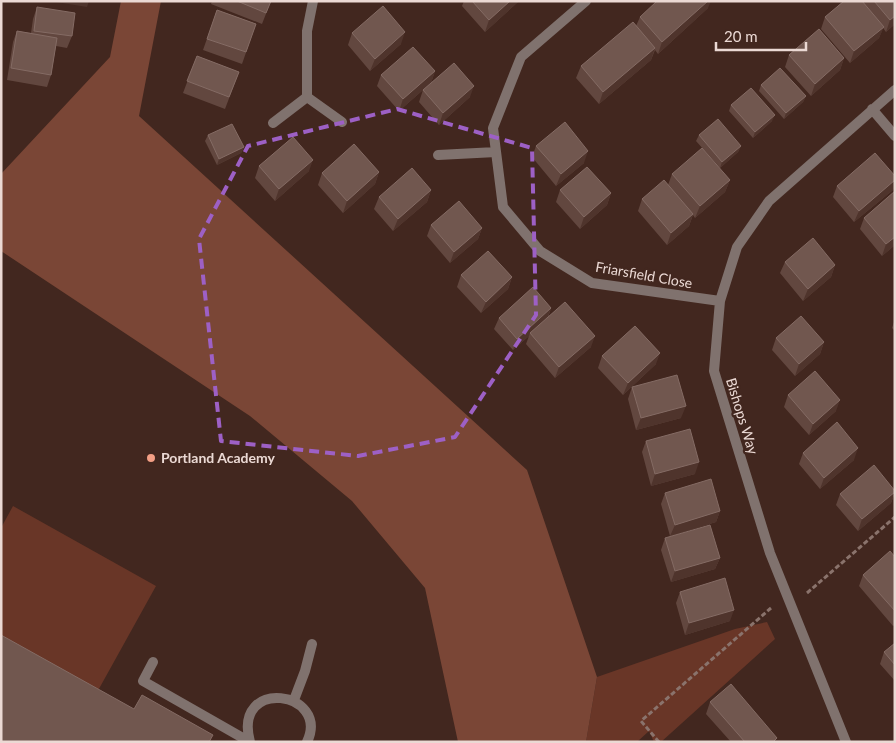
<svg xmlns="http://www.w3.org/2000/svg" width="896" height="743" font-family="Lato,sans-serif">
<rect width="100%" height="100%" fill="#42271f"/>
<path fill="#693627" d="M13,506L156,586L90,705L1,655V528Z
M767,622L775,639L661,742H654L649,731L637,742H586L597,677L735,629Z"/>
<path fill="#7a4636" d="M121,1H161L139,116L527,470L597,677L586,742H458L425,588L352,501L250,416L1,251V174L110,57Z"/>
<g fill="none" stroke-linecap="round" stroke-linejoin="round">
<path stroke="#8a736c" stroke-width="3" stroke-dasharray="5 2.5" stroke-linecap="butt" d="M807,593L895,517
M659,742L641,721L771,608"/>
<path stroke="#80726e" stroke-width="10" d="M153,662L143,681L250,742
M294,700L305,671L312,644
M250,742C232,676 331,691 307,742"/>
<path stroke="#80726e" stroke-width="10" d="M586,1L521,57L493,128L503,207L540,251L592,283L720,301
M307,97L342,122
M872,109L895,136
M273,123L307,97V31L313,1
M438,155L496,152
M846,742L770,553L714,371L720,301L737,247L769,201L895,90"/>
</g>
<path fill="#62473f" d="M212,1H271L262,24L211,4Z
M464,1H519L485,32L462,6Z
M844,1H895V24L886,32L883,28L879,38L850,63L821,29L825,17Z
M37,7L72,36L67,48L56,46L51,75L47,87L7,80L13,42L17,31L31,33L33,19Z
M708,8L658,54L655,50L651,60L599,104L576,78L581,66L636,26L640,17Z
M217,10L256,24L242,64L203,50Z
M352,33L401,44L370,71L348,45Z
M789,55L844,58L840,70L811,96L785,67Z
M197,56L239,72L225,109L183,93Z
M435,71L431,83L399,111L377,86L381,75Z
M761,85L806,96L803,102L784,119L759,91Z
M423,90L470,97L439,125L419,102Z
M731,105L772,121L753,138L729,111Z
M208,135L244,147L241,153L217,165L205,141Z
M699,135L741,146L738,152L720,168L696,141Z
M536,146L584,163L556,186L532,157Z
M259,166L309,171L275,201L255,178Z
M379,172L375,184L343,213L318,185L322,173Z
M672,174L730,180L725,192L695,218L693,215L689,226L667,245L638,211L642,199L668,185Z
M895,176V184L893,190L854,222L833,197L837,186Z
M431,190L427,202L393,231L374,209L379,197Z
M560,190L611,193L607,205L580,229L556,202Z
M895,191V245L882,256L860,229L864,218Z
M431,225L482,228L478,239L450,263L427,236Z
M785,262L835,265L831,277L803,301L780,273Z
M461,275L512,277L508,289L481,313L457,287Z
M551,308L548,318L591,347L555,378L526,344L529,336L513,350L494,329L499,318Z
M895,319V331L892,328Z
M776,338L824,342L820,354L795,376L772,350Z
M602,356L656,364L623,395L598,368Z
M632,387L681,418L636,430L628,399Z
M788,395L836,411L809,435L784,407Z
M646,441L695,474L651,486L642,452Z
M803,453L854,460L820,489L799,464Z
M895,491V493L891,503L858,531L836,505L840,494Z
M665,493L720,511L716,522L670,536L661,504Z
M665,538L720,558L715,569L671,582L661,550Z
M895,557V625L893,626L859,586L863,575Z
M680,592L730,621L685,635L676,603Z
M895,643V681L880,664L884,652Z
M710,702L776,742H731L706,714Z"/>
<path fill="#4f342c" d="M50,1H89L87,7Z
M510,1H519L485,32L489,20Z
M708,1H711L708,8L658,54L662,42Z
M895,16V24L886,32L890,20Z
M884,27L879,38L850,63L854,51Z
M405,32L401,44L370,71L375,59Z
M655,48L651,60L599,104L603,92Z
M844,58L840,70L811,96L815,84Z
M435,71L431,83L399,111L403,99Z
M474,86L470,97L439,125L443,113Z
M806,96L803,102L784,119L786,113Z
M775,115L772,121L753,138L755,132Z
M741,146L738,152L720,168L722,162Z
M244,147L241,153L217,165L219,159Z
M588,151L584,163L556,186L561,174Z
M313,160L309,171L275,201L279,189Z
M379,172L375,184L343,213L347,201Z
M730,180L725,192L695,218L700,206Z
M895,180V184L893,190L854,222L859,211Z
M431,190L427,202L393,231L398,219Z
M611,193L607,205L580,229L584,217Z
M693,214L689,226L667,245L671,233Z
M482,228L478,239L450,263L454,252Z
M895,237V245L882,256L886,244Z
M835,265L831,277L803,301L808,289Z
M512,277L508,289L481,313L486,302Z
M551,308L547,319L530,333L529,336L513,350L517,339Z
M595,336L591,347L555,378L559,367Z
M824,342L820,354L795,376L799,364Z
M660,353L656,364L623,395L628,383Z
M840,400L836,411L809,435L813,424Z
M686,406L681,418L636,430L641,418Z
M858,448L854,460L820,489L824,478Z
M699,462L695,474L651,486L655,474Z
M895,492L891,503L858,531L862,519Z
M720,511L716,522L670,536L675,525Z
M720,558L715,569L671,582L675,571Z
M734,610L730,621L685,635L689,623Z"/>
<path fill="#71574f" stroke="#846b64" d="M237,1H271L266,13Z
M472,1H510L489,20Z
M657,1H708L662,42L640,17Z
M844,1H862L884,27L854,51L825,17Z
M874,1H895V16L890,20Z
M383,6L405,32L375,59L352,33Z
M37,7L75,13L72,36L34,31Z
M217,10L256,24L246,52L207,39Z
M633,22L655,48L603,92L581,66Z
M819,29L844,58L815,84L789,55Z
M17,31L57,38L51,75L11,68Z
M413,47L435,71L403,99L381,75Z
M197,56L239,72L229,97L187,81Z
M454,63L474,86L443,113L423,90Z
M780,68L806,96L786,113L761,85Z
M751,88L775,115L755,132L731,105Z
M718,119L741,146L722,162L699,135Z
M565,122L588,151L561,174L536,146Z
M232,124L244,147L219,159L208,135Z
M293,137L313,160L279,189L259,166Z
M354,144L379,172L347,201L322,173Z
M702,148L730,180L700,206L672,174Z
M875,153L895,176V180L859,211L837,186Z
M587,167L611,193L584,217L560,190Z
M412,168L431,190L398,219L379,197Z
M664,180L693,214L671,233L642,199Z
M895,191V237L886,244L864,218Z
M459,201L482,228L454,252L431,225Z
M813,238L835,265L808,289L785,262Z
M488,251L512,277L486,302L461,275Z
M533,287L551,308L517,339L499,318Z
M565,302L595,336L559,367L530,333Z
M801,316L824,342L799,364L776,338Z
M635,326L660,353L628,383L602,356Z
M815,371L840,400L813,424L788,395Z
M677,375L686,406L641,418L632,387Z
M837,422L858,448L824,478L803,453Z
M690,429L699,462L655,474L646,441Z
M874,465L895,491V492L862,519L840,494Z
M711,479L720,511L675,525L665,493Z
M710,525L720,558L675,571L665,538Z
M890,551L895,557V611L863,575Z
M725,578L734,610L689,623L680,592Z
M1,635L134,709L142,695L213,735L209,742H1Z
M895,643V665L884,652Z
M731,684L777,738L773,742H745L710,702Z"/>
<path fill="none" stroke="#9d60c5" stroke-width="4" stroke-dasharray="10 6" stroke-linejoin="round" d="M397,109L532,148L536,315L455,437L358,456L221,441L199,239L248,146Z"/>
<circle fill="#f39f85" stroke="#42271f" stroke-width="2" cx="151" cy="458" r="5"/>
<g text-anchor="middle" stroke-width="4.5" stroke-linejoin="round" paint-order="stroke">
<g font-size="14" fill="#ebd9d4" stroke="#42271f">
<text transform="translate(644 275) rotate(10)" y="5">Friarsfield Close</text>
<text transform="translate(742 416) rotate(73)" y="5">Bishops Way</text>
</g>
<g font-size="14" font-weight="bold" fill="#ebd9d4" stroke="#42271f" text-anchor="start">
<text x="161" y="463">Portland Academy</text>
</g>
</g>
<rect width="896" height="743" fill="none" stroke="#ebd9d4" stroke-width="5"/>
<path d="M716 42v8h90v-8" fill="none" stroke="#ebd9d4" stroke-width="2.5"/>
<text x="724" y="42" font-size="15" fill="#ebd9d4" stroke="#42271f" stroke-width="4" paint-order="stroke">20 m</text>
</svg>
